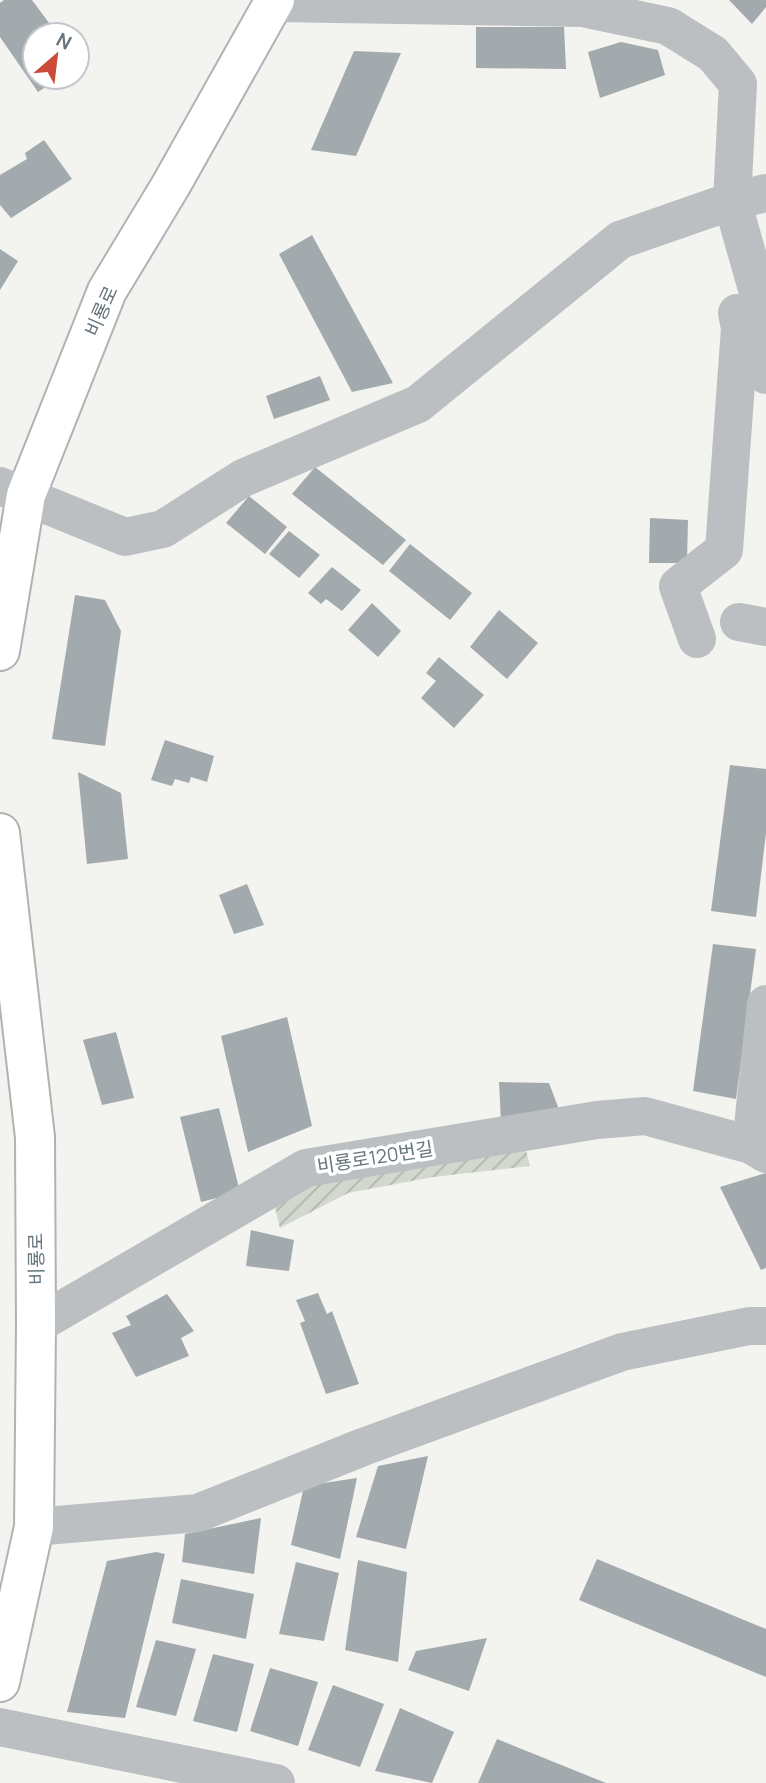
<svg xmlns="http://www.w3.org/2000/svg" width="766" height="1783" font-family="Manrope,'Noto Sans KR',sans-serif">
<defs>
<pattern id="garden-furrows" width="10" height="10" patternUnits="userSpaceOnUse" patternTransform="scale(1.75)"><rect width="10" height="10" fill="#d3d8cf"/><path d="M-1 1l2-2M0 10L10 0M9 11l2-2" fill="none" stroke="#afb4ad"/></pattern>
</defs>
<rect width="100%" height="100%" fill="#f3f3f0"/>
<path fill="url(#garden-furrows)" d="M524,1142L530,1166L433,1177L348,1193L280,1228L273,1200L322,1175Z"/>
<path fill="#a3aaae" d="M4,0H32L58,35H35V77H61L38,92L0,37V3Z
M729,0H766V7L752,24Z
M476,27H564L566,69L476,68Z
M621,42L658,50L665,75L600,98L588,52Z
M354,51L401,53L356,156L311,150Z
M44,140L72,179L11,218L0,205V175L27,159L25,153Z
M312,235L393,383L352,392L279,254Z
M0,249L18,261L0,290Z
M320,376L330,400L274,419L266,396Z
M315,467L406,540L383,565L292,494Z
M249,496L287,527L265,554L226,523Z
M650,518L688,520L687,563H649Z
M289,531L320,555L299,578L269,554Z
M410,544L472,593L450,620L389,571Z
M332,567L361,590L342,611L326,599L321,604L308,593Z
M75,595L105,600L121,631L105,746L52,739Z
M372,603L401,631L378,657L348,630Z
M499,610L538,643L507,679L470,647Z
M439,657L484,695L454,728L421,698L436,681L426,673Z
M165,740L214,756L207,782L191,777L189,783L175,779L172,786L151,780Z
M730,765L766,769V833L756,917L711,911Z
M78,772L121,793L128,859L87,864Z
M247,884L264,925L234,934L219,895Z
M713,944L756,949L736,1099L693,1091Z
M287,1017L312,1126L248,1152L221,1036Z
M116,1032L134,1098L102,1105L83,1040Z
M499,1082L549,1083L560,1112L501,1122Z
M219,1108L240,1192L201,1202L180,1117Z
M766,1173V1268L761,1270L720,1187Z
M251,1230L294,1240L289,1271L246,1266Z
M318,1293L327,1314L332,1311L359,1384L326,1394L300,1323L305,1321L296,1300Z
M167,1294L194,1331L181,1338L189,1356L136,1377L112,1333L131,1325L126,1316Z
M428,1456L406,1549L356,1537L378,1466Z
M357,1478L340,1559L291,1545L304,1486Z
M261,1518L254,1574L182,1562L185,1534Z
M156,1552L165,1554L125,1718L67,1712L107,1561Z
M597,1559L766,1629V1677L579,1600Z
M358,1560L407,1572L398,1662L345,1650Z
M296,1562L339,1573L324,1641L279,1634Z
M181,1579L254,1594L246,1639L172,1623Z
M487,1638L469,1691L408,1670L416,1651Z
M156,1640L196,1649L176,1716L136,1707Z
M213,1654L254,1664L237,1732L193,1721Z
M270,1668L318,1682L298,1746L250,1731Z
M333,1685L384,1704L360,1767L308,1750Z
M400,1708L454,1732L432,1783L375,1771Z
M497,1739L606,1783H478Z"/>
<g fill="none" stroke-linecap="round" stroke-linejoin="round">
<g stroke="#afb3b6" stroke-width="42">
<path id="major" d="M0,651L26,495L107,291L171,185L275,0
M0,833L35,1137L36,1325L34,1527L0,1682"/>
</g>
<path stroke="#bbbfc1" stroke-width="38" d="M273,3L582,8L668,26L713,54L738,84L732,201L765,317L766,375
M0,486L125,537L163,529L243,478L418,404L620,240L732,201L766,193
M739,622L766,627
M697,639L678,586L724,550L740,328L737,313
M751,1145L766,1004
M36,1325L306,1168L597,1120L645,1116L751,1145L766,1154
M34,1527L198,1513L363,1447L622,1352L749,1326H766
M0,1727L276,1783"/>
<use href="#major" stroke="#fff" stroke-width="38"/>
</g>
<g text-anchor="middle" stroke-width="7" stroke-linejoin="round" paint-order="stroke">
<g font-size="19" fill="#66757d" stroke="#fff">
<text transform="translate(101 311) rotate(-66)" y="7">비룡로</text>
<text transform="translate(375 1157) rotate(-9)" y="7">비룡로120번길</text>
<text transform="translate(36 1259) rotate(-91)" y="7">비룡로</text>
</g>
</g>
<g transform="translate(56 56) rotate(28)"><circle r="33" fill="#ffffff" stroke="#c2c8cb" stroke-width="2"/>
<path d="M0-5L12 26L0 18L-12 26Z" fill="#cc4a37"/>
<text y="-10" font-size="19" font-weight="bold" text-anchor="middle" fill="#66757d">N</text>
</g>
</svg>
